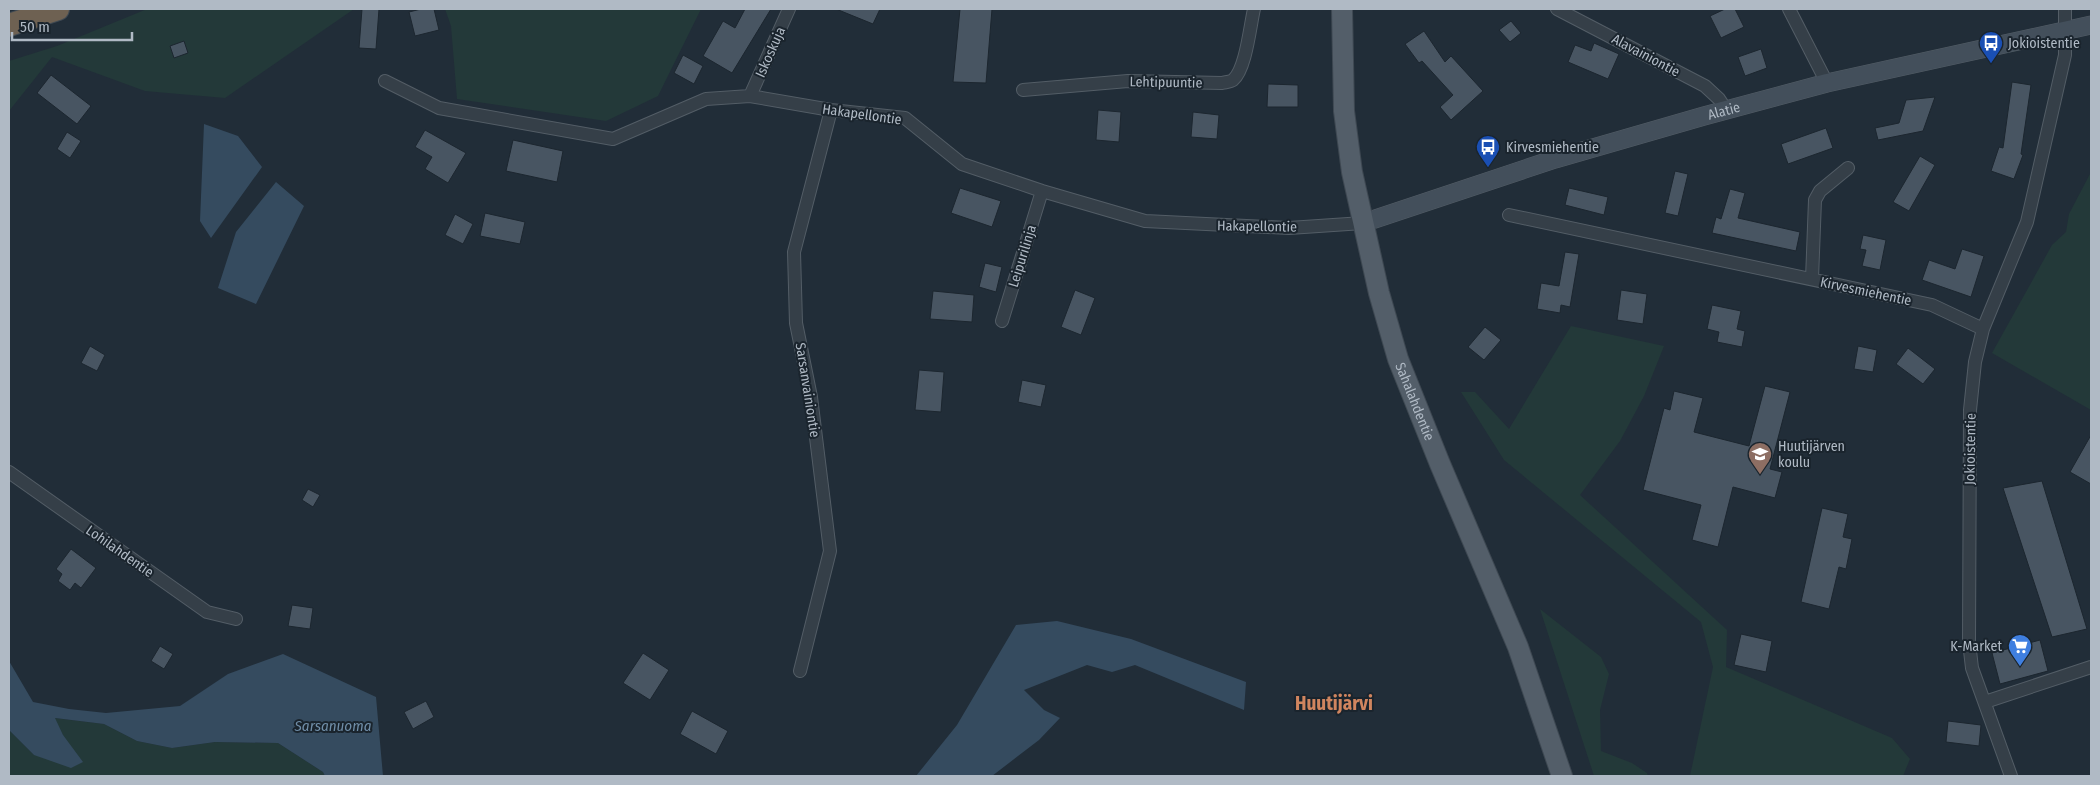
<svg xmlns="http://www.w3.org/2000/svg" width="2100" height="785" font-family="'Fira Sans Condensed',sans-serif">
<rect width="100%" height="100%" fill="#212d38"/>
<path fill="#233939" d="M147,9H354L225,98L145,91L52,57L9,111V61L57,46Z
M445,9H701L658,96L606,121L457,99L451,26Z
M2091,172V410L1992,353L2052,245L2066,232L2069,214Z
M1571,326L1664,346L1644,396L1620,441L1580,495L1727,630L1726,667L1892,738L1910,759L1903,776H1690L1713,667L1701,622L1504,460L1461,392H1475L1509,429Z
M1540,609L1601,657L1609,674L1600,710L1601,751L1632,763L1647,773L1648,776H1594Z
M54,718L104,724L137,741L172,748L215,742L278,743L323,772L325,776H9V730L34,755L63,735Z"/>
<path fill="#354b5f" d="M204,124L238,136L262,167L211,238L200,221Z
M276,182L304,206L256,304L218,288L236,232Z
M1057,621L1131,639L1246,682L1244,710L1135,665L1112,672L1087,665L1024,690L1044,710L1060,718L1039,740L992,776H916L957,725L1016,625Z
M283,654L376,697L383,776H325L323,772L278,743L215,742L172,748L137,741L104,724L55,718L63,735L83,762L71,768L34,755L9,730V661L33,702L69,709L106,713L180,706L228,674Z"/>
<path fill="#485562" stroke="#1c262f" d="M362,9H379L376,49L359,48Z
M421,9H434L439,30L415,36L409,12Z
M745,9H771L732,73L703,56L723,21L735,28Z
M836,9H880L873,24Z
M960,9H992L986,83L953,82Z
M1725,9H1735L1744,27L1721,38L1710,16Z
M1511,21L1521,33L1510,42L1499,30Z
M1424,31L1445,62L1451,56L1483,91L1451,120L1440,107L1453,95L1422,61L1419,63L1405,44Z
M184,41L188,53L174,58L170,46Z
M1594,43L1619,54L1608,79L1568,62L1575,45L1591,51Z
M1761,49L1767,68L1745,76L1738,57Z
M683,55L703,66L694,84L674,73Z
M51,75L91,106L77,124L37,93Z
M2012,82L2031,85L2021,154L2023,155L2014,179L1991,171L1999,147L2003,148Z
M1268,84L1298,85V107H1267Z
M1935,97L1923,131L1878,140L1875,128L1899,123L1906,100Z
M1098,110L1121,112L1119,142L1096,140Z
M1193,112L1219,115L1217,139L1191,137Z
M1826,128L1833,148L1788,164L1781,144Z
M425,130L466,153L448,183L425,169L432,157L415,147Z
M67,132L81,141L70,158L57,149Z
M513,140L563,151L557,182L506,171Z
M1920,156L1935,165L1909,211L1893,202Z
M1675,171L1688,174L1678,216L1665,213Z
M960,188L1001,201L992,227L951,213Z
M1569,188L1608,197L1604,215L1565,205Z
M1730,189L1745,193L1738,218L1800,232L1796,251L1712,233L1716,217L1721,219Z
M485,213L525,222L520,244L480,236Z
M455,214L473,224L463,244L445,235Z
M1863,235L1886,240L1880,270L1862,266L1866,250L1860,249Z
M1962,249L1984,256L1971,297L1922,280L1929,260L1955,269Z
M1565,252L1579,254L1570,307L1561,305L1560,313L1537,309L1541,283L1559,286Z
M985,263L1002,267L996,292L979,287Z
M1075,290L1095,298L1081,335L1061,327Z
M1621,290L1647,294L1643,324L1617,320Z
M933,291L974,295L972,322L930,319Z
M1712,305L1741,311L1737,329L1745,331L1742,347L1717,342L1719,332L1707,329Z
M1485,327L1501,340L1484,360L1468,347Z
M90,346L105,355L97,371L81,363Z
M1858,346L1877,350L1873,372L1854,369Z
M1908,348L1935,369L1923,384L1896,364Z
M919,370L944,372L941,412L915,410Z
M1022,380L1046,385L1041,407L1018,402Z
M1765,386L1790,392L1770,469L1782,472L1775,498L1733,487L1718,547L1692,540L1701,505L1643,490L1664,408L1670,410L1674,391L1703,398L1694,432L1749,446Z
M2091,435V484L2070,472Z
M2042,481L2087,629L2052,637L2003,488Z
M308,489L320,495L313,507L302,500Z
M1822,508L1848,514L1843,537L1852,539L1846,569L1839,567L1829,609L1801,602Z
M71,549L96,568L81,588L75,583L70,590L58,581L62,574L56,569Z
M292,605L313,608L310,629L288,626Z
M1741,634L1772,641L1766,672L1734,665Z
M2040,640L2048,671L2000,684L1992,653Z
M160,646L173,654L164,669L151,661Z
M643,653L669,670L650,700L623,683Z
M426,701L434,717L413,729L404,712Z
M692,711L728,731L716,754L680,734Z
M1948,721L1981,725L1979,746L1946,742Z"/>
<g fill="none" stroke-linecap="round" stroke-linejoin="round">
<g stroke="#535d66" stroke-width="14">
<path id="street" d="M1557,9L1705,86L1719,99L1727,111
M1789,9L1827,83
M385,81L439,108L613,139L706,99L750,96L831,110L905,118L962,164L1042,191L1145,221L1289,228L1363,223
M1023,90L1128,81L1222,83C1226,82 1230,82 1233,80C1246,69 1250,26 1254,9
M750,96L789,9
M1509,215L1932,305L1983,329
M1812,279L1815,200L1820,191L1848,168
M1002,321L1042,191
M9,472L207,612L236,619
M800,671L830,551L811,397L796,323L794,252L831,110
M1985,702L2091,667
M2011,776L1972,668L1969,642L1970,410L1975,362L1983,329L2027,222L2065,55V9"/>
</g>
<g stroke="#535d66" stroke-width="19">
<g id="secondary">
<path id="s1" d="M1363,223L1555,159L1704,116L1827,83L2091,25"/>
</g>
</g>
<g stroke="#3e4852" stroke-width="22">
<g id="primary">
<path id="s2" d="M1342,9L1344,111L1352,172L1379,293L1398,359L1440,464L1518,647L1562,776"/>
</g>
</g>
<g stroke="#404a53" stroke-width="24">
<path id="highway" d="M9,25L58,9"/>
</g>
<use href="#street" stroke="#353f48" stroke-width="12"/>
<use href="#secondary" stroke="#434f5b" stroke-width="18"/>
<use href="#primary" stroke="#535e69" stroke-width="20"/>
<use href="#highway" stroke="#6e6152" stroke-width="22"/>
</g>
<defs>
<g id="bus-pin" transform="scale(1.25)"><path d="M0 17L-7.5 6A9.5 9.5 0 1 1 7.5 6Z" fill="#1a4fb4" stroke="#1a242d"/><path d="M-5-6H5V4H4V6H2V4H-2V6H-4V4H-5ZM-3.5-4V0h7V-4ZM-3.5 1.2v1.5H-2V1.2ZM2 1.2v1.5H3.5V1.2Z" fill="#fff"/></g>
<g id="school-pin" transform="scale(1.25)"><path d="M0 17L-7.5 6A9.5 9.5 0 1 1 7.5 6Z" fill="#8d6e63" stroke="#1a242d"/><path d="M0-5L7-2L0 1L-7-2ZM-4 1L0 2.5L4 1V4Q0 6-4 4Z" fill="#fff"/></g>
<g id="supermarket-pin" transform="scale(1.25)"><path d="M0 17L-7.5 6A9.5 9.5 0 1 1 7.5 6Z" fill="#3f7fe0" stroke="#1a242d"/><path d="M-6-5.5h2.5l.6 2H6L4.5 2H-2.5L-4.4-4H-6ZM-1.5 3.2a1.3 1.3 0 1 0 .1 0ZM3 3.2a1.3 1.3 0 1 0 .1 0Z" fill="#fff"/></g>
</defs>
<g fill-rule="evenodd">
<use href="#bus-pin" x="1991" y="43"/>
<use href="#bus-pin" x="1488" y="147"/>
<use href="#school-pin" x="1760" y="454"/>
<use href="#supermarket-pin" x="2020" y="646"/>
</g>
<g text-anchor="middle" stroke-width="4" stroke-linejoin="round" paint-order="stroke">
<g font-size="14" fill="#b0bac5" stroke="#1a242d" text-anchor="start">
<text x="2008" y="48">Jokioistentie</text>
<text x="1506" y="152">Kirvesmiehentie</text>
<text x="1778" y="451">Huutijärven<tspan x="1778" dy="16">koulu</tspan></text>
<text x="2002" y="651" text-anchor="end">K-Market</text>
</g>
<g font-size="14" fill="#b0bac5" stroke="#1a242d">
<text transform="translate(770 52) rotate(-66)" y="5">Iskoskuja</text>
<text transform="translate(1646 55) rotate(28)" y="5">Alavainiontie</text>
<text transform="translate(1166 82) rotate(1)" y="5">Lehtipuuntie</text>
<text dy="5" stroke="none"><textPath href="#s1" startOffset="378">Alatie</textPath></text>
<text transform="translate(862 114) rotate(8)" y="5">Hakapellontie</text>
<text transform="translate(1257 226) rotate(1)" y="5">Hakapellontie</text>
<text transform="translate(1022 256) rotate(-73)" y="5">Leipurilinja</text>
<text transform="translate(1866 291) rotate(12)" y="5">Kirvesmiehentie</text>
<text transform="translate(808 390) rotate(81)" y="5">Sarsanvainiontie</text>
<text dy="5" stroke="none"><textPath href="#s2" startOffset="402">Sahalahdentie</textPath></text>
<text transform="translate(1970 449) rotate(-89)" y="5">Jokioistentie</text>
<text transform="translate(120 551) rotate(35)" y="5">Lohilahdentie</text>
</g>
<g font-size="15" font-style="italic" fill="#708ea8" stroke="#1a242d">
<text x="333" y="731">Sarsanuoma</text>
</g>
<g font-size="19" font-weight="bold" fill="#d0855f" stroke="#1a242d">
<text x="1334" y="710">Huutijärvi</text>
</g>
</g>
<rect width="2100" height="785" fill="none" stroke="#b0bac5" stroke-width="20"/>
<path d="M12 32v8h120v-8" fill="none" stroke="#b0bac5" stroke-width="2.5"/>
<text x="20" y="32" font-size="15" fill="#b0bac5" stroke="#1a242d" stroke-width="4" paint-order="stroke">50 m</text>
</svg>
